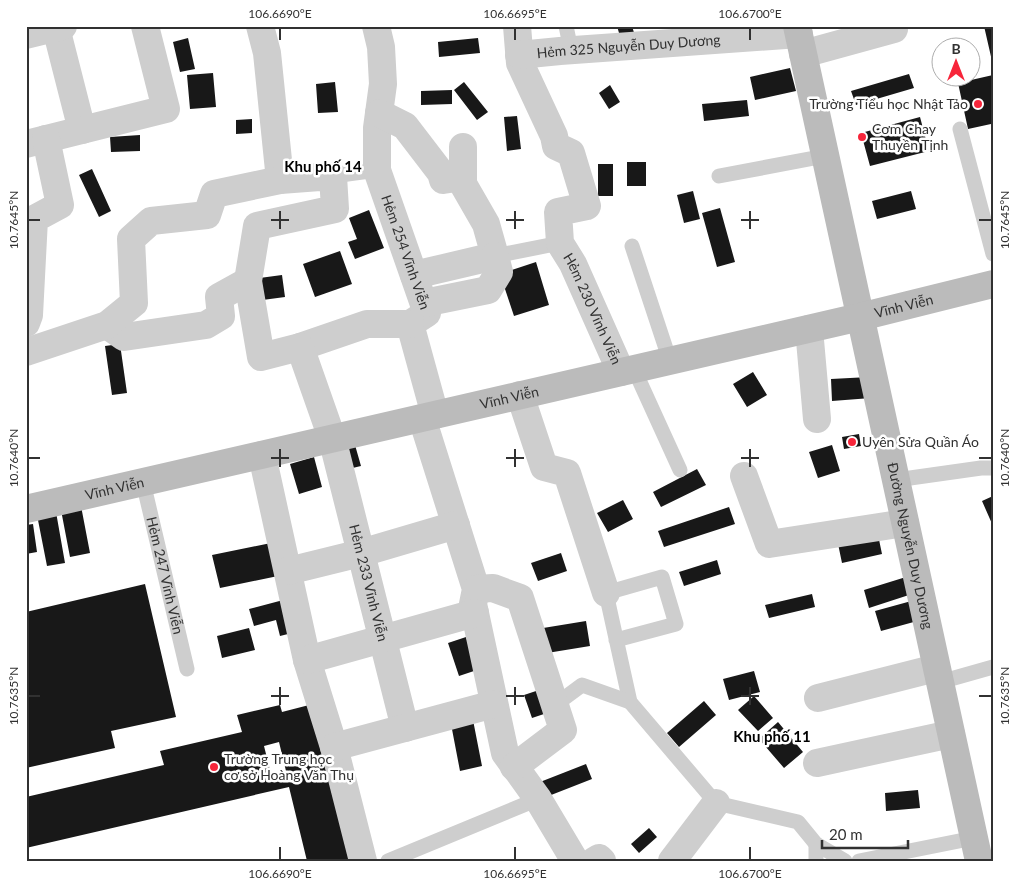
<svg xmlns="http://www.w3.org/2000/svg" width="1019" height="887" font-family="Lato,sans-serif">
<rect width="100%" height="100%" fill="#fff"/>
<path fill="#181818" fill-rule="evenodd" d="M617,26H632L635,36L621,40Z
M984,26H993V61H992Z
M188,38L195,69L180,72L173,42Z
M478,38L480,53L439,57L438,42Z
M790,68L796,91L755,100L750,77Z
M213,73L216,107L190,109L187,75Z
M909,74L914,88L856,105L851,91Z
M993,75V128L991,124L968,129L958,83Z
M335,82L338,112L318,113L316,84Z
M464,82L488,112L477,120L454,90Z
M610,85L620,102L609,109L599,93Z
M452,90V104L421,105V91Z
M747,100L749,116L704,121L702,104Z
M517,116L521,149L507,151L504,117Z
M920,117L929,151L870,166L861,133Z
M252,119V133L236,134V120Z
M140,135V151L111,152L110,137Z
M627,162H646V186H627Z
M598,164H613V196H598Z
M92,169L111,211L99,217L79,175Z
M693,191L700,219L684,223L677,195Z
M911,191L916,209L877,219L872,201Z
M720,208L735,262L717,267L702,213Z
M369,210L384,248L355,259L348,242L357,239L349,218Z
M340,251L352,284L315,297L303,264Z
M536,262L549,305L514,316L500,274Z
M282,275L285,297L255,301L252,279Z
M120,344L127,393L112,395L105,346Z
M753,372L767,395L747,407L733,384Z
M869,377L871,398L832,401L831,379Z
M859,434L861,446L844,449L842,437Z
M353,438L361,466L344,470L337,443Z
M832,445L840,471L818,478L809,452Z
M314,457L322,487L299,494L290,464Z
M697,469L706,485L661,507L653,492Z
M993,496V526L982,501Z
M623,500L633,519L608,532L597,513Z
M81,506L90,553L70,557L61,510Z
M729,507L735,524L664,547L658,531Z
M56,512L65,563L47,566L37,515Z
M33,524L37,552L26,554V525Z
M877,530L882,554L842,563L837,539Z
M271,543L278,576L220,588L212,555Z
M561,553L567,571L538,581L531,563Z
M717,560L721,574L684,586L679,572Z
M906,577L912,594L869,608L864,590Z
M145,584L176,717L111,731L115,748L26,768V612Z
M812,594L815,607L769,618L765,605Z
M287,599L296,632L280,636L276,620L254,626L249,609Z
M915,600L921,620L881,631L875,611Z
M586,621L590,646L541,654L537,629Z
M249,628L255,650L222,658L217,636Z
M466,637L477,670L459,676L448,643Z
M754,671L760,692L729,700L723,679Z
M542,689L550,712L532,718L524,695Z
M754,696L773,718L758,731L738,710Z
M704,701L716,715L679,747L667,733Z
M313,704L350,861H307L289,787L26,848V797L164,765L160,751L242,732L237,715L280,705L282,712ZM279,742L286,771L271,774L264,746Z
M473,720L482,766L460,771L451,724Z
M778,722L803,752L784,768L759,739Z
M586,764L592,779L546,797L540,782Z
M918,790L920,808L886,811L885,793Z
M649,828L657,837L639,853L631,844Z"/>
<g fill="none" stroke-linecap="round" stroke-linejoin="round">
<g stroke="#cecece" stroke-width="15">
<path d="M566,26L571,50"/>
<path d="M960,129L993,254"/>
<path d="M333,176L377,170"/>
<path d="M719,176L825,156"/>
<path d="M632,246L670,361"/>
<path d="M495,256L560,243"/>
<path d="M634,369L680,470"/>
<path d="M896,480L981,468H993"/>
<path id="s1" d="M143,482L187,669"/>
<path d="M616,640L676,624L662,577L606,593L630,702L716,803L798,822L816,844L845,861"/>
<path d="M940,682L993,667"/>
<path d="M555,705L582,685L630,702"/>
<path d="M816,844V861"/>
<path d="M388,861L538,799"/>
<path d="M859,861L974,838"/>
</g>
<g stroke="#cecece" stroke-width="28">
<path d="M260,26L267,53L280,180"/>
<path id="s2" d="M376,26L381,47L383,84L377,128V170L427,313L410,324L435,415"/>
<path id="s3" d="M517,26L520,63L554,136L556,146L571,153L587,206L558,212L560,243L573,264L621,372"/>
<path d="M56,28L82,130"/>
<path d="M26,35L63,26"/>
<path d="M803,54L894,29L893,26"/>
<path id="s4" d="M519,55L560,51L799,34"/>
<path d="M379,113L405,126L441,173L443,180L463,177"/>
<path d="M26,144L166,109L145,26"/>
<path d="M414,275L495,256L486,224L463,184V147"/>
<path d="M424,303L488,290L499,272L495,256"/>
<path d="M26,323L29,315L34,219L60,205L46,139"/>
<path d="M107,325L124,337L206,325L221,316L219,297L248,281"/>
<path d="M809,329L817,419"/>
<path d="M300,347L367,324H410"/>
<path id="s5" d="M26,352L107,325L134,303L131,239L151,221L207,215L214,194L280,180L333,176L335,209L257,226L248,281L261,357L300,347L332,438L405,728"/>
<path d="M520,395L544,467L567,473L606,593"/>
<path d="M422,418L476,589L473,604L505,753L538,799L575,861"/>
<path d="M262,455L307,660L334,747L363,861"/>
<path d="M744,476L769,544L905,523"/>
<path d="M288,571L361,553L456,525"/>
<path d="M476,589L493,588L520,598L563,730L514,767"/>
<path d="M307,660L475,613"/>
<path d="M818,698L936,668"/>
<path d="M334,747L494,704"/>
<path d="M817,763L951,734"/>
<path d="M594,861L599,858L602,861"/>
<path d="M672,861L716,803"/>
</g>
<g stroke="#bbb" stroke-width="28">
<path id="s6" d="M797,26L979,861"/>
<path id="s7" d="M26,509L860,317L993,284"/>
</g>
</g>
<path fill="none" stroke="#313131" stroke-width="2" d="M280,28V40M515,28V40M750,28V40M280,211V229M515,211V229M750,211V229M28,220H40M271,220H289M506,220H524M741,220H759M979,220H992M280,449V467M515,449V467M750,449V467M28,458H40M271,458H289M506,458H524M741,458H759M979,458H992M280,687V705M515,687V705M750,687V705M28,696H40M271,696H289M506,696H524M741,696H759M979,696H992M280,847V860M515,847V860M750,847V860"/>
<g fill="#f7253a" stroke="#fff" stroke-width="2">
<circle cx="978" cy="104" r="5"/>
<circle cx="862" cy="137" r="5"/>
<circle cx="852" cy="442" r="5"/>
<circle cx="214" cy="767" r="5"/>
</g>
<g text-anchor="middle" stroke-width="5" stroke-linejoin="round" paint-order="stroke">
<g font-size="14" fill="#313131" stroke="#fff">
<text dy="5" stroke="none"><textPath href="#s4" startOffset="110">Hẻm 325 Nguyễn Duy Dương</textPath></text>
<text dy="5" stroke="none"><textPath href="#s2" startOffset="232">Hẻm 254 Vĩnh Viễn</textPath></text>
<text dy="5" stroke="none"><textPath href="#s7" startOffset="901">Vĩnh Viễn</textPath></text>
<text dy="5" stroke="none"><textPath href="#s3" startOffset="334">Hẻm 230 Vĩnh Viễn</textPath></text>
<text dy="5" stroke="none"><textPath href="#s7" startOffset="496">Vĩnh Viễn</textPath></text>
<text dy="5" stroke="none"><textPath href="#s7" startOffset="91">Vĩnh Viễn</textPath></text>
<text dy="5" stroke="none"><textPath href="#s6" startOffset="532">Đường Nguyễn Duy Dương</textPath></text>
<text dy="5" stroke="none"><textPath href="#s1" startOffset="96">Hẻm 247 Vĩnh Viễn</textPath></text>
<text dy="5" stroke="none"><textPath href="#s5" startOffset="942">Hẻm 233 Vĩnh Viễn</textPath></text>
</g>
<g font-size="14" fill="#313131" stroke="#fff" text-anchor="start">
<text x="968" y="109" text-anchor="end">Trường Tiểu học Nhật Tảo</text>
<text x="872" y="134">Cơm Chay<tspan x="872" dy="16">Thuyền Tịnh</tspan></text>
<text x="862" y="447">Uyên Sửa Quần Áo</text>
<text x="224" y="764">Trường Trung học<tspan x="224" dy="16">cơ sở Hoàng Văn Thụ</tspan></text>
</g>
<g font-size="15" font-weight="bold" fill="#000" stroke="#fff">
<text x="323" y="172">Khu phố 14</text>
<text x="772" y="742">Khu phố 11</text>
</g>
</g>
<rect width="1019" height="887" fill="none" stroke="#ffffff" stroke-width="55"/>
<g transform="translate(956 62)"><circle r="24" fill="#ffffff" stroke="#adadad"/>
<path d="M0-4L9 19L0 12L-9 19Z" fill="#f7253a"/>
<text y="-8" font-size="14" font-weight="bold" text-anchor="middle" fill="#313131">B</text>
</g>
<path d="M822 840v8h86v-8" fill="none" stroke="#313131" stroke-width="2.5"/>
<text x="829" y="840" font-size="15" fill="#313131" stroke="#ffffff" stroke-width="4" paint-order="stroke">20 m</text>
<rect x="28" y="28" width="964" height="832" fill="none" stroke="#313131" stroke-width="2"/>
<g font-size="12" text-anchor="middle" fill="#313131">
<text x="280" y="18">106.6690°E</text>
<text x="515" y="18">106.6695°E</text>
<text x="750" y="18">106.6700°E</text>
<text transform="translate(14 220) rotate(-90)" y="4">10.7645°N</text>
<text transform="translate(1005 220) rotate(-90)" y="4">10.7645°N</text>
<text transform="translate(14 458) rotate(-90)" y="4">10.7640°N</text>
<text transform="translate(1005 458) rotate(-90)" y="4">10.7640°N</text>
<text transform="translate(14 696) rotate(-90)" y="4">10.7635°N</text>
<text transform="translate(1005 696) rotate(-90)" y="4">10.7635°N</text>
<text x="280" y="878">106.6690°E</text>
<text x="515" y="878">106.6695°E</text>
<text x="750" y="878">106.6700°E</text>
</g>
</svg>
